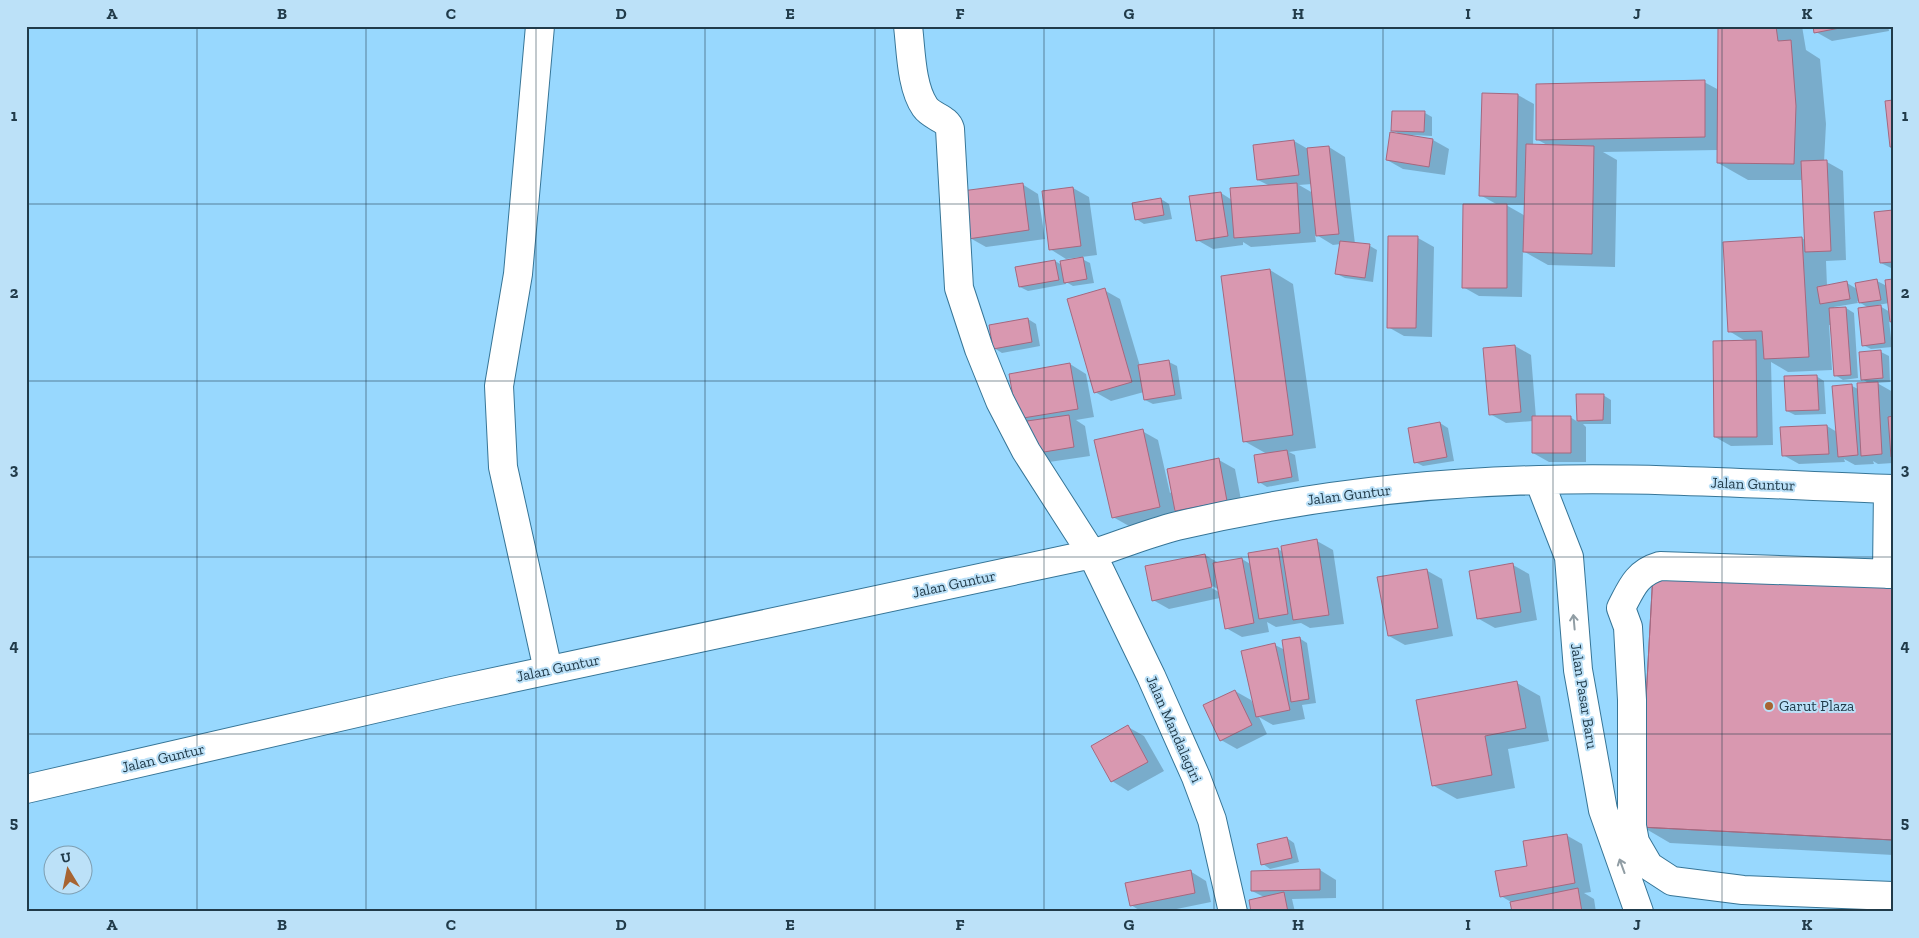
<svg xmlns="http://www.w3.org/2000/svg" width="1919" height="938" font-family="'Zilla Slab',serif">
<rect width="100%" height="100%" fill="#98d8fe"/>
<path fill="#0003" fill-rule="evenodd" d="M1720,26H1802L1806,50L1820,59L1826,124L1824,162H1827L1843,171L1846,260L1826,261L1827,286L1847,283L1857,289L1877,281L1887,286L1893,280V322L1889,320L1892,347L1871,349L1863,345L1869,308L1857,301L1858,303L1834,307V309L1846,308L1854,313L1858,378L1843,380L1835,375L1832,325H1829L1832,370L1788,372L1771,362L1773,445L1731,446L1715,437L1747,342L1729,331L1724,243L1802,238L1805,240L1803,180H1748L1718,163V150L1603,152L1617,160L1615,267L1548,265L1523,251L1522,297L1479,296L1463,287L1498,205L1480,195L1483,94L1518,95L1534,104L1533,146H1549L1538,140L1704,82L1719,90ZM1506,205H1526L1525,216L1522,214ZM1889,303L1890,312L1878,305Z
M1814,26H1888L1889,31L1832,41L1816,32Z
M1425,113L1432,117V136L1413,135V137L1433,140L1449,149L1445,175L1403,169L1387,160L1401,135L1393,130Z
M1294,141L1308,149L1329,147L1345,157L1355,244L1370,246L1377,250L1373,282L1345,278L1337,274L1341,244L1333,245L1315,234L1316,242L1251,247L1243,242V245L1213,249L1197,240L1221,193L1232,200L1270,186L1258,180ZM1312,184L1313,193L1299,185Z
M1022,184L1038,194L1045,239L986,247L970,238Z
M1073,188L1089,197L1097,255L1066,259L1050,249Z
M1161,199L1169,204L1172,219L1144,224L1136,219L1133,204Z
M1893,212V269L1881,263Z
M1418,238L1434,247L1432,337L1404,336L1388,327Z
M1082,259L1090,263L1094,283L1073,286L1066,282V284L1028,291L1020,287L1055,261L1062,265Z
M1270,270L1293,284L1316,448L1289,452L1295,455L1299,481L1267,487L1259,482L1267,454L1244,441Z
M1104,290L1120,299L1140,366L1169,362L1177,366L1182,399L1153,404L1145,400L1144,392L1111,401L1095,392Z
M1028,319L1036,324L1040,346L1002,353L994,348Z
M1515,346L1531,355L1536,418L1570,417L1578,422L1577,395H1603L1611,400V424H1583L1586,427V462H1549L1533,453V421L1506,423L1490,414Z
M1881,352L1889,356L1890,382L1877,383L1893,392V463L1878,464L1873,461L1874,464L1855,465L1844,459L1845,462L1799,464L1783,455L1827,426L1837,432L1852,386L1858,389L1870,384L1862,379Z
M1070,364L1086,374L1094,417L1076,420L1085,426L1090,456L1049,462L1018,419Z
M1816,376L1824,381L1826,414L1795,415L1787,411Z
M1440,423L1448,428L1454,461L1423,466L1415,462Z
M1142,431L1158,440L1170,493L1219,460L1235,469L1243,510L1192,520L1174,509L1176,516L1129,526L1113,517Z
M1317,541L1333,550L1344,624L1310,628L1301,623L1276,627L1267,622L1269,632L1242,637L1226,628L1220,598L1169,609L1153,600L1205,555L1219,563L1242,559L1252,565L1278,549L1283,552ZM1208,583L1219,590V592L1206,585Z
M1513,565L1529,574L1537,620L1495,628L1479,619Z
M1426,570L1442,579L1453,636L1405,645L1389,636Z
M1893,587V855L1670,843L1641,826Z
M1299,638L1307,643L1316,703L1302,705L1305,719L1273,725L1259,717L1267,734L1237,749L1221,740L1235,691L1251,700L1254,706L1275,645L1285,650Z
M1517,683L1540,696L1549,741L1508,749L1515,788L1457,799L1434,786Z
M1128,727L1144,736L1164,771L1128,791L1112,781Z
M1566,835L1582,844L1591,892L1584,893L1594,899L1596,912H1513L1511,902L1501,896L1528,867Z
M1287,838L1294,843L1299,862L1270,869L1263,864Z
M1320,870L1336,880V898L1292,899L1295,912H1253L1264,897L1252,891Z
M1190,871L1206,881L1211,902L1162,912H1142L1131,905Z"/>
<path fill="#d998b0" stroke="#a5687f" d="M1718,26H1776L1778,41L1791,40L1796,106L1794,164L1717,163Z
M1813,26H1850L1814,33Z
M1705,80V137L1536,140V84Z
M1482,93L1518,94L1516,197L1479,196Z
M1893,100V147H1890L1885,101Z
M1392,111H1425L1424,132L1391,131Z
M1390,132L1433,139L1429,167L1386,160Z
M1294,140L1299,175L1257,180L1253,145Z
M1526,144L1594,146L1592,254L1523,252Z
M1329,146L1339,234L1316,236L1307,148Z
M1827,160L1831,251L1805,252L1801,161Z
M1023,183L1029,230L968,239L962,191Z
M1297,183L1300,233L1234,238L1230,188Z
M1073,187L1081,246L1049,250L1042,191Z
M1221,192L1228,236L1196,241L1189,196Z
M1161,198L1164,215L1135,220L1132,203Z
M1463,204H1507V288H1462Z
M1893,210V262L1880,263L1874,212Z
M1388,236H1418L1416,328H1387Z
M1802,237L1809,357L1764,359L1762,331L1728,332L1723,242Z
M1340,241L1370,244L1365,278L1335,274Z
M1083,257L1087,279L1064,283L1060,261Z
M1055,260L1059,280L1019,287L1015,267Z
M1270,269L1293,435L1243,442L1221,276Z
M1877,279L1881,300L1859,303L1855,283Z
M1893,279V321L1890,322L1885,280Z
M1847,281L1850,299L1820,304L1817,287Z
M1105,288L1132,382L1094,393L1067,299Z
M1881,305L1885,343L1862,346L1858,308Z
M1846,307L1851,375L1834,376L1829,308Z
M1028,318L1032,342L993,349L989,325Z
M1756,340L1757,437H1714L1713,341Z
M1515,345L1521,412L1489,415L1483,348Z
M1881,350L1883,378L1861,380L1859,352Z
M1169,360L1175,395L1144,400L1138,365Z
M1070,363L1078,409L1017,419L1009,374Z
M1817,375L1819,410L1786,411L1784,376Z
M1878,382L1882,454L1861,456L1857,383Z
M1852,384L1858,455L1838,457L1832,386Z
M1576,394H1604L1603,420L1577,421Z
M1069,415L1074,447L1032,454L1027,421Z
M1532,416H1571V453H1532Z
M1893,416V457H1891L1888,417Z
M1440,422L1447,457L1414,463L1408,428Z
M1827,425L1829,454L1782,456L1780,427Z
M1143,429L1160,507L1112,518L1094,440Z
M1287,450L1292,477L1258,483L1254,455Z
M1219,458L1227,501L1175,511L1167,469Z
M1317,539L1329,615L1293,620L1281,546Z
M1278,548L1288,614L1259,619L1248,553Z
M1205,554L1212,587L1152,601L1145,566Z
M1242,558L1254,623L1225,629L1213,563Z
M1513,563L1521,612L1477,619L1469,571Z
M1427,569L1438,628L1388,636L1377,577Z
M1653,573L1893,585V840L1639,827Z
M1653,573L1893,585V840L1639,827Z
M1300,637L1309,699L1291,702L1282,640Z
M1275,643L1290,710L1256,717L1241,651Z
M1517,681L1526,728L1485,736L1492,775L1432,786L1416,700Z
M1235,690L1252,725L1220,741L1203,705Z
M1128,725L1148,762L1111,782L1091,746Z
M1567,834L1575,883L1500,897L1495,871L1527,866L1523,841Z
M1287,837L1292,858L1261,865L1257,844Z
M1320,869V890L1251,891V871Z
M1191,870L1195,893L1130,906L1125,883Z
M1578,888L1582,912H1512L1510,902Z
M1284,892L1288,912H1251L1249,900Z
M1874,908L1875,912H1855Z"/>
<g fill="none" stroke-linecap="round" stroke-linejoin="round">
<g stroke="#367597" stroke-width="30">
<path id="minor" d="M540,26L518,274L499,386L503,467L548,670
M908,26C911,50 911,87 925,107C932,117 947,118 950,129L959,288L979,349L1000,401L1026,451L1092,554L1151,676L1196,777L1212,820L1233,912
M1539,480L1569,557L1578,670L1603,810L1639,912
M1887,574L1888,489
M1893,574L1660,566C1636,573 1631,589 1621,608L1628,627L1632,700V826L1635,842L1649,866L1672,881L1743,890L1893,896
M26,789L452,691L1092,554C1120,545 1149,533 1177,526C1296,498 1418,483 1539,480C1657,477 1775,485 1893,489"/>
</g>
<use href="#minor" stroke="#fff" stroke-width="28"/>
</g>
<defs><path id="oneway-shaft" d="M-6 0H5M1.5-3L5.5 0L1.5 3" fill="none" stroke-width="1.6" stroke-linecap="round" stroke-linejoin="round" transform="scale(1.25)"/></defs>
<g stroke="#909da4">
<use href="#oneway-shaft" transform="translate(1574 622) rotate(-95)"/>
<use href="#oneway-shaft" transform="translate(1622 866) rotate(-110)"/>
</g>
<path fill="none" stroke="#213b4a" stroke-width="1" stroke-opacity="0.55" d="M197,26V912M366,26V912M536,26V912M705,26V912M875,26V912M1044,26V912M1214,26V912M1383,26V912M1553,26V912M1722,26V912M26,204H1893M26,381H1893M26,557H1893M26,734H1893"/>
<circle fill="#a76432" stroke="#bce1f8" stroke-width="2" cx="1769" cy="706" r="5"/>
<g text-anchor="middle" stroke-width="4" stroke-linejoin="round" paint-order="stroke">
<g font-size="15" fill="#213b4a" stroke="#bce1f8">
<text transform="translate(1753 484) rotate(2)" y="5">Jalan Guntur</text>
<text transform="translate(1349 495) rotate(-7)" y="5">Jalan Guntur</text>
<text transform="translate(954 584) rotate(-12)" y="5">Jalan Guntur</text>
<text transform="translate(558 668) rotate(-12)" y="5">Jalan Guntur</text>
<text transform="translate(1584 696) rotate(81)" y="5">Jalan Pasar Baru</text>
<text transform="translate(1174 729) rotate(66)" y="5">Jalan Mandalagiri</text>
<text transform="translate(163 758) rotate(-13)" y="5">Jalan Guntur</text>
</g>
<g font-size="15" fill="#213b4a" stroke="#bce1f8" text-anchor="start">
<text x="1779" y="711">Garut Plaza</text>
</g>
</g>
<rect width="1919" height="938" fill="none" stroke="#bce1f8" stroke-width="55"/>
<g transform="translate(68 870) rotate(350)"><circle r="24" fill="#bce1f8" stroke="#7e9fb2"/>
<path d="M0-4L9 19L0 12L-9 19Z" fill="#a76432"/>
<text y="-8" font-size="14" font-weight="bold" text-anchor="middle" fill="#213b4a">U</text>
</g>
<rect x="28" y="28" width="1864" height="882" fill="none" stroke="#213b4a" stroke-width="2"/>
<g font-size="16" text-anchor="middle" font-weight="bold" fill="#213b4a">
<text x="112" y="19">A</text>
<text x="282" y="19">B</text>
<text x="451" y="19">C</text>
<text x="621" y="19">D</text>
<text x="790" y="19">E</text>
<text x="960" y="19">F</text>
<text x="1129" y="19">G</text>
<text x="1298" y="19">H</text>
<text x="1468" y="19">I</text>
<text x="1637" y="19">J</text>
<text x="1807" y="19">K</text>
<text x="14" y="121">1</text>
<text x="1905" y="121">1</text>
<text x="14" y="298">2</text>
<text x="1905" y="298">2</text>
<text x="14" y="475">3</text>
<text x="1905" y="475">3</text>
<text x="14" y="651">4</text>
<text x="1905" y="651">4</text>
<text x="14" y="828">5</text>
<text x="1905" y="828">5</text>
<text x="112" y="930">A</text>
<text x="282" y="930">B</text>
<text x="451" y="930">C</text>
<text x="621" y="930">D</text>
<text x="790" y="930">E</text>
<text x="960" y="930">F</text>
<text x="1129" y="930">G</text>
<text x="1298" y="930">H</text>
<text x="1468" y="930">I</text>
<text x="1637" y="930">J</text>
<text x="1807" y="930">K</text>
</g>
</svg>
